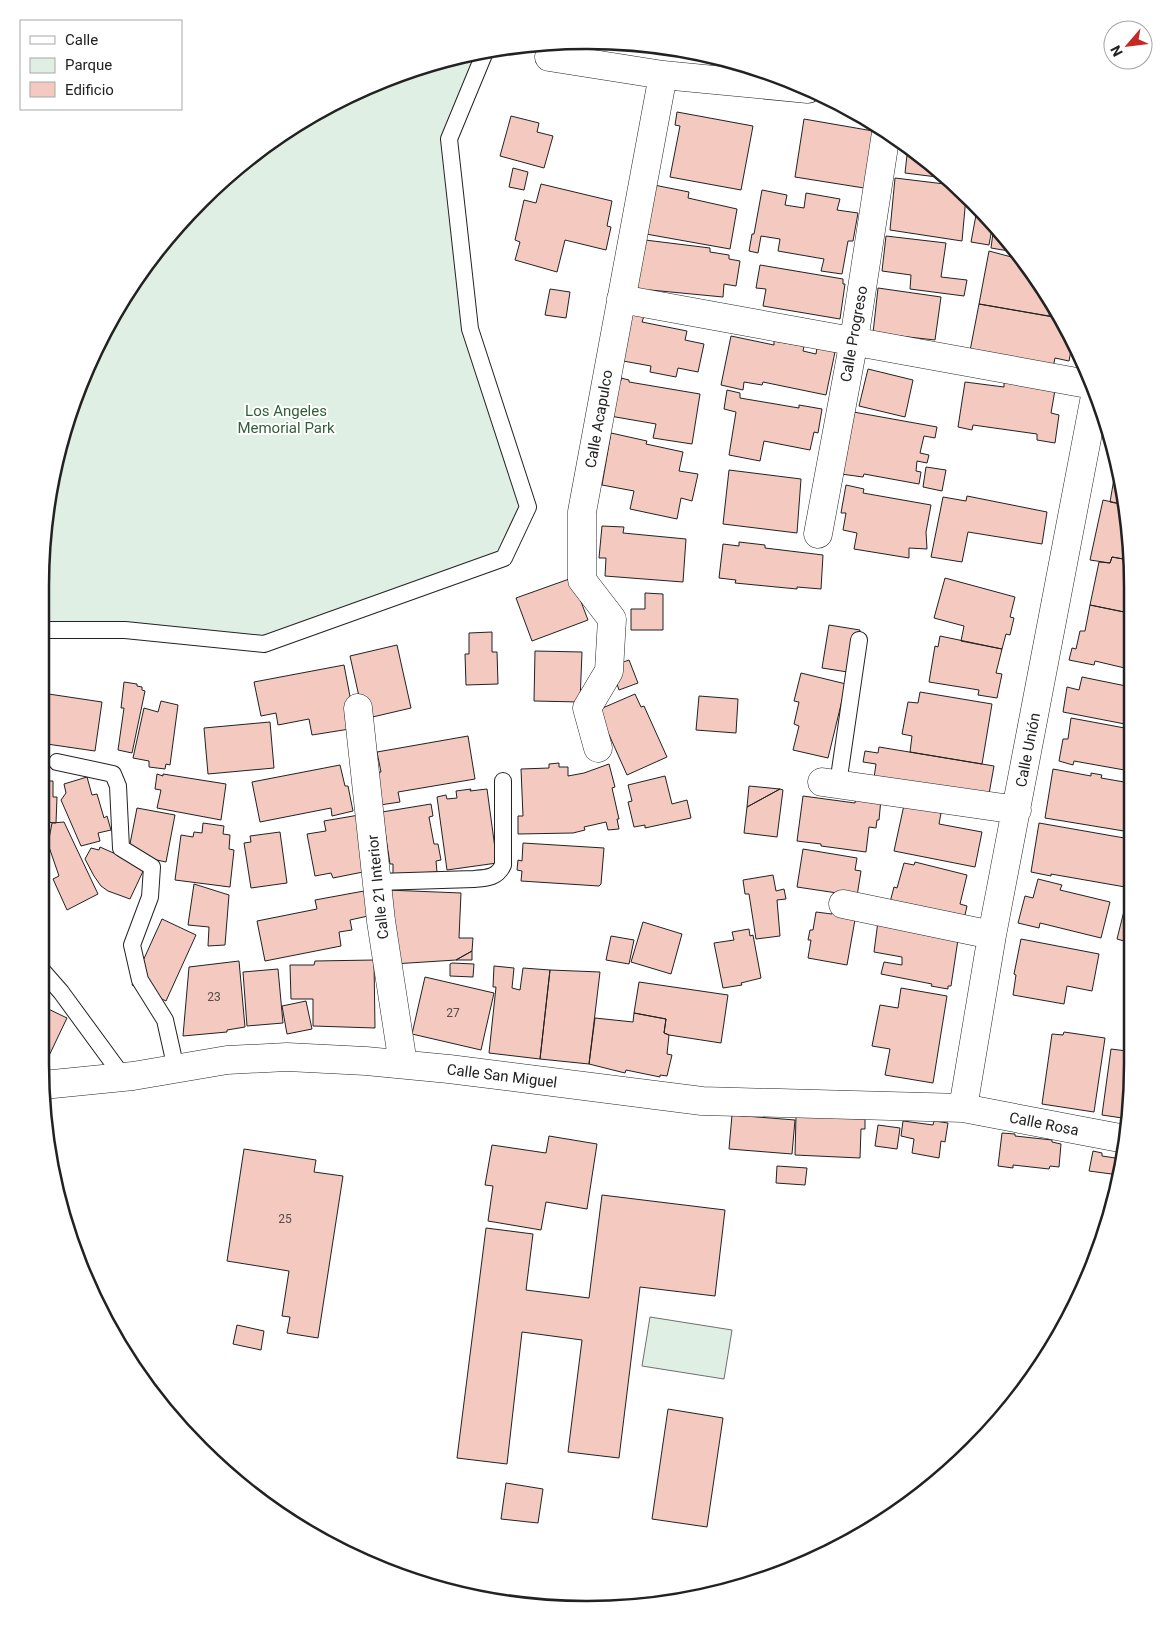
<svg xmlns="http://www.w3.org/2000/svg" width="1173" height="1650" font-family="Roboto,sans-serif">
<rect width="100%" height="100%" fill="#fff"/>
<path fill="#e0efe3" stroke="#6f6f6f" d="M485,52L449,139L470,329L528,507L504,558L264,644L40,632V586L51,480L81,378L113,313L175,226L226,175L314,113L411,69Z
M650,1317L732,1330L724,1379L642,1366Z"/>
<path fill="#f3c9c0" stroke="#222" d="M677,112L753,126L741,190L670,177L680,126L675,125Z
M511,116L539,123L537,132L553,136L544,168L500,156Z
M804,119L873,131L864,188L795,177Z
M908,146L919,153L945,178L905,173Z
M513,168L528,172L524,190L509,187Z
M895,178L953,185L966,197L962,241L890,230Z
M541,184L612,201L607,226L611,227L606,250L565,240L557,272L515,260L520,242L515,240L524,200L536,203Z
M654,185L689,192L688,198L737,209L730,249L646,234Z
M762,190L787,195L785,205L804,208L806,193L840,199L837,210L858,213L853,241H848L842,274L821,271L824,259L778,251L780,239L761,236L758,253L749,251L752,234H754Z
M976,215L987,216L993,223L989,245L971,242Z
M994,225L998,226L1015,252L991,248Z
M886,236L946,243L941,277L967,280L964,296L910,289L911,275L882,271Z
M637,239L710,248V252L729,255V259L740,261L736,286L724,284L723,297L650,290L649,293L633,290Z
M989,251L1019,259L1051,306L1049,316L979,304Z
M760,265L843,279V284H845L840,319L763,306L766,289L756,288Z
M878,288L941,297L935,340L873,333Z
M550,289L570,292L566,318L545,315Z
M979,304L1059,318L1073,340L1069,361L1055,358L1052,372L969,356Z
M627,312L644,316L642,322L687,331L685,340L704,344L698,372L678,368L676,377L650,372L651,366L623,361Z
M731,336L774,345V341L804,346L803,351L816,354L817,348L835,352L826,395L763,382L762,385L744,382L743,390L721,385Z
M868,369L913,380L905,417L859,406Z
M621,378L629,380V382L700,394L692,444L653,438L656,424L610,416L616,380L621,381Z
M965,382L1004,387V382L1055,390L1051,413L1059,415L1055,443L1037,440V434L973,425L972,430L958,427Z
M727,390L740,393V398L799,408V405L822,409L818,433L814,432L810,450L764,441L760,461L729,455L736,412L724,409Z
M848,411L937,427L935,438L924,436L920,453L929,455L927,463L917,461L916,471L921,472L919,484L864,474L863,477L841,474Z
M611,433L647,441L646,444L683,452L679,471L698,474L692,501L681,498L677,519L630,509L634,491L602,485Z
M926,467L946,470L942,491L923,487Z
M1116,467H1117L1126,505L1110,502Z
M729,470L801,479L797,533L723,524Z
M846,485L864,489L863,493L931,505L926,532L927,549L909,548V558L854,549L857,533L843,530L846,513H841Z
M967,496L1047,512L1042,544L968,532L962,562L931,557L943,497L966,501Z
M1103,500L1126,505L1128,515L1129,560L1112,557L1110,563L1090,560Z
M602,526L624,527L623,533L686,539L683,582L605,576L606,558H599Z
M739,542L765,545V548L823,555L821,589L797,587V589L735,583L736,580L719,578L723,544L739,546Z
M1112,557L1129,560V613L1090,605L1099,562L1110,563Z
M572,578L588,620L532,641L516,598Z
M945,578L1015,597L1010,617L1014,618L1010,635L1006,634L1002,649L961,641L964,626L934,618Z
M645,593L663,594V630H631V609H645Z
M1090,605L1129,613V669L1095,661L1094,665L1069,660L1072,648L1076,649L1080,631H1085Z
M829,625L860,630L854,673L822,668Z
M492,632V652H497L498,684L466,685L465,654H469V633Z
M940,636L1002,649L996,673L1002,674L997,698L978,695L979,690L929,682L935,646L938,647Z
M397,645L411,708L364,719L350,656Z
M535,651L582,652L580,702L534,701Z
M629,660L638,683L619,690L614,675L615,665Z
M344,665L356,728L312,735L309,719L278,725L276,713L261,716L254,682Z
M1129,672L1130,725L1063,712L1067,687L1079,690L1082,677L1126,686Z
M801,673L846,684L828,758L793,750L799,726L794,724L799,702L794,701Z
M124,682L137,684V686L142,687V690L145,691L132,753L118,750L124,708H121Z
M920,692L992,704L982,764L910,752L912,736L902,734L908,702L918,703Z
M42,693L102,702L95,751L40,743V707Z
M635,694L641,707L644,706L667,757L627,775L598,710Z
M699,696L738,699L736,733L696,730Z
M161,701L178,705L170,765L166,764L165,769L149,767V761L133,758L144,708L158,712Z
M1071,718L1130,729V771L1074,761L1073,765L1059,761L1063,739H1068Z
M270,722L274,768L208,774L204,728Z
M468,736L475,779L398,792L400,802L380,805L374,773L381,772L377,752Z
M879,747L994,766L987,805L873,785L876,764L863,762L865,751L878,753Z
M40,759H41V768H48V781H53V797H57L56,823L46,822V830L40,829Z
M559,763V767H568V776L584,773L609,764L615,787L612,788L619,819H617L619,829L608,830L606,822L584,827L585,830L573,833L518,834V816H523L521,769L549,768V764Z
M340,765L345,786H348L353,811L332,816L331,808L260,822L252,782Z
M1053,769L1091,776V773L1102,775L1101,778L1130,783V832L1045,818Z
M157,774L163,776V774L226,784L221,820L157,808L161,790L155,789Z
M665,776L672,804L687,800L691,818L645,828V825L634,827L628,802L632,801L628,785Z
M87,777L92,795L97,794L104,818L107,816L111,830L98,833L100,841L81,846L61,800L66,793L64,784Z
M749,786L780,789L747,807Z
M471,789L470,791L487,789L497,863L447,870L437,797L446,795L447,799L457,798L456,791Z
M780,789L783,790L777,837L744,833L747,807Z
M803,796L855,803L856,796L881,799L879,820H877L876,828L869,827L866,852L821,846V844L797,841Z
M431,804L433,816L429,817L434,844H438L441,860L436,861L437,872L393,874V864H390L382,812Z
M904,805L941,813L939,824L982,832L975,867L894,851Z
M137,808L175,815L166,862L128,854Z
M359,815L373,870L333,878L331,873L315,876L307,834L326,831L324,821Z
M64,822L98,894L67,910L53,879L59,876L48,844L52,823Z
M203,823L224,826L223,834L230,835L229,849L234,850L230,887L175,880L181,835L193,837L194,832L202,833Z
M1039,823L1130,839L1131,888L1051,874V876L1031,872Z
M280,832L287,883L251,888L244,843L251,842L250,836Z
M523,843L604,848L601,884L599,886L521,881L522,871L517,870L518,860L522,861Z
M100,847L145,867L130,899L108,891L101,886L94,876L85,859L91,848L99,850Z
M803,849L857,858L855,870L861,871L857,896L797,887Z
M915,862L967,875L960,904L967,906L963,924L889,906L894,887L897,888L904,863L914,865Z
M773,875L776,891L784,889L786,899L777,900L780,936L756,939L749,894H745L743,880Z
M1038,879L1062,885L1060,890L1110,902L1101,938L1040,923L1039,928L1018,923L1025,896L1033,898Z
M194,884L229,895L225,945L208,946L209,927L188,925Z
M387,890L461,893L459,938H473L472,951L456,960L393,964Z
M364,891L368,916L350,920L352,930L339,932L341,946L265,961L257,921L317,909L315,900Z
M1127,899L1131,900V943L1117,939Z
M833,910L856,914L847,965L808,958L811,940H808L810,930H813L816,912L832,914Z
M162,919L196,935L166,1001L132,985Z
M878,921L959,933L951,986H948V989L931,986L932,984L881,974L884,962L902,965V957L874,952Z
M643,922L682,934L671,974L631,962Z
M749,929L750,936L753,935L761,978L741,983L742,985L723,988L714,943L734,940L732,932Z
M611,936L634,940L629,964L606,960Z
M1021,939L1099,954L1092,991L1067,986L1064,1004L1013,995L1016,975L1014,974Z
M472,951V960H456Z
M374,960L375,1028L313,1026V999H291L290,965H314L315,961Z
M239,961L245,1027L227,1030V1032L183,1036L189,967Z
M452,963L474,964L473,977L450,976V964Z
M494,966L514,968L512,988L520,990L523,968L550,970L540,1059L489,1053L496,987H493Z
M278,969L283,1023L247,1026L243,972Z
M550,970L600,972L589,1064L540,1059Z
M425,977L494,993L481,1050L412,1034Z
M639,982L728,995L721,1043L669,1035L664,1033L666,1019L634,1013Z
M901,988L947,996L933,1083L885,1075L890,1049L872,1046L880,1005L898,1008Z
M306,1001L312,1029L287,1034L282,1006Z
M40,1005L67,1018L46,1062L40,1059Z
M634,1013L666,1019L664,1033L669,1035L667,1054L672,1055L667,1076L660,1075V1077L626,1070L625,1073L589,1064L595,1018L633,1022Z
M1064,1032L1105,1038L1094,1112L1042,1104L1052,1034L1063,1035Z
M1130,1032L1132,1099L1129,1119L1102,1115L1111,1049L1127,1051Z
M732,1115L795,1120L792,1154L729,1149Z
M796,1116L865,1119V1129H861L860,1158L795,1155Z
M903,1121L933,1125L934,1121L948,1123L945,1142L941,1141L939,1158L912,1153L914,1139L901,1136Z
M878,1125L900,1128L897,1149L875,1146Z
M1002,1133L1015,1134V1136L1052,1140V1142L1061,1144L1059,1167L1050,1166L1049,1169L1013,1165V1168L998,1166Z
M549,1136L597,1144L587,1209L546,1202L541,1230L488,1221L493,1186L485,1185L492,1145L546,1153Z
M244,1149L316,1160L314,1172L343,1176L318,1338L287,1333L290,1317L282,1316L289,1271L227,1261Z
M1093,1151L1102,1153V1156L1122,1159L1119,1175L1089,1171Z
M777,1166L807,1168L805,1185L776,1183Z
M602,1195L725,1210L715,1296L640,1287L619,1458L568,1452L582,1340L522,1332L507,1464L457,1458L486,1228L533,1234L526,1290L589,1298Z
M237,1325L264,1331L261,1350L233,1344Z
M668,1409L723,1418L707,1527L652,1519Z
M506,1483L543,1489L538,1523L501,1519Z"/>
<g fill="none" stroke-linecap="round" stroke-linejoin="round">
<g stroke="#222" stroke-width="18">
<path id="lane" d="M40,630H125L264,644L504,558L528,507L470,329L449,139L485,52
M57,762L113,774L118,786L121,848L152,867L150,897L132,945L140,980L165,1020L176,1069
M838,784L859,640
M377,882L474,879C487,878 497,878 503,865V781
M40,968L61,992L124,1078"/>
</g>
<g stroke="#222" stroke-width="29">
<path id="street" d="M549,57L663,75L808,89
M621,299L1093,385
M818,534L854,340L886,133
M358,708L381,921L403,1064
M598,748L587,708L609,671L612,619L582,580V512L663,75
M822,782L1017,810
M843,904L992,935
M43,1085L133,1076L227,1060L287,1057L366,1061L449,1069L702,1101L963,1108L1125,1139
M963,1108L992,935L1096,391"/>
</g>
<use href="#lane" stroke="#fff" stroke-width="16"/>
<use href="#street" stroke="#fff" stroke-width="28"/>
</g>
<g text-anchor="middle" stroke-width="4" stroke-linejoin="round" paint-order="stroke">
<g font-size="12" fill="#564c4a">
<text x="214" y="1001">23</text>
<text x="453" y="1017">27</text>
<text x="285" y="1223">25</text>
</g>
<g font-size="15" fill="#222" stroke="#fff">
<text transform="translate(854 334) rotate(-80)" y="5">Calle Progreso</text>
<text transform="translate(599 419) rotate(-80)" y="5">Calle Acapulco</text>
<text transform="translate(1028 750) rotate(-79)" y="5">Calle Unión</text>
<text transform="translate(378 887) rotate(-96)" y="5">Calle 21 Interior</text>
<text transform="translate(502 1076) rotate(7)" y="5">Calle San Miguel</text>
<text transform="translate(1044 1124) rotate(11)" y="5">Calle Rosa</text>
</g>
<g font-size="15" fill="#2f5e38" stroke="#fff">
<text x="286" y="416">Los Angeles<tspan x="286" dy="17">Memorial Park</tspan></text>
</g>
</g>
<path d="M0 0H1173V1650H0ZM586 49H587A537 537 0 0 1 1124 586V1064A537 537 0 0 1 587 1601H586A537 537 0 0 1 49 1064V586A537 537 0 0 1 586 49Z" fill="#fff" fill-rule="evenodd"/>
<path fill="none" stroke="#222" stroke-width="2.5" d="M586 49H587A537 537 0 0 1 1124 586V1064A537 537 0 0 1 587 1601H586A537 537 0 0 1 49 1064V586A537 537 0 0 1 586 49Z"/>
<rect x="20" y="20" width="162" height="90" fill="#ffffff" stroke="#a7a7a7"/>
<rect x="30" y="36" width="25" height="8" fill="#ffffff" stroke="#a7a7a7"/>
<text x="65" y="45" font-size="15" fill="#222222">Calle</text>
<rect x="30" y="58" width="25" height="15" fill="#e0efe3" stroke="#a7a7a7"/>
<text x="65" y="70" font-size="15" fill="#222222">Parque</text>
<rect x="30" y="82" width="25" height="15" fill="#f3c9c0" stroke="#a7a7a7"/>
<text x="65" y="95" font-size="15" fill="#222222">Edificio</text>
<g transform="translate(1128 45) rotate(242)"><circle r="24" fill="#ffffff" stroke="#a7a7a7"/>
<path d="M0-4L9 19L0 12L-9 19Z" fill="#c62828"/>
<text y="-8" font-size="14" font-weight="bold" text-anchor="middle" fill="#222222">N</text>
</g>
</svg>
